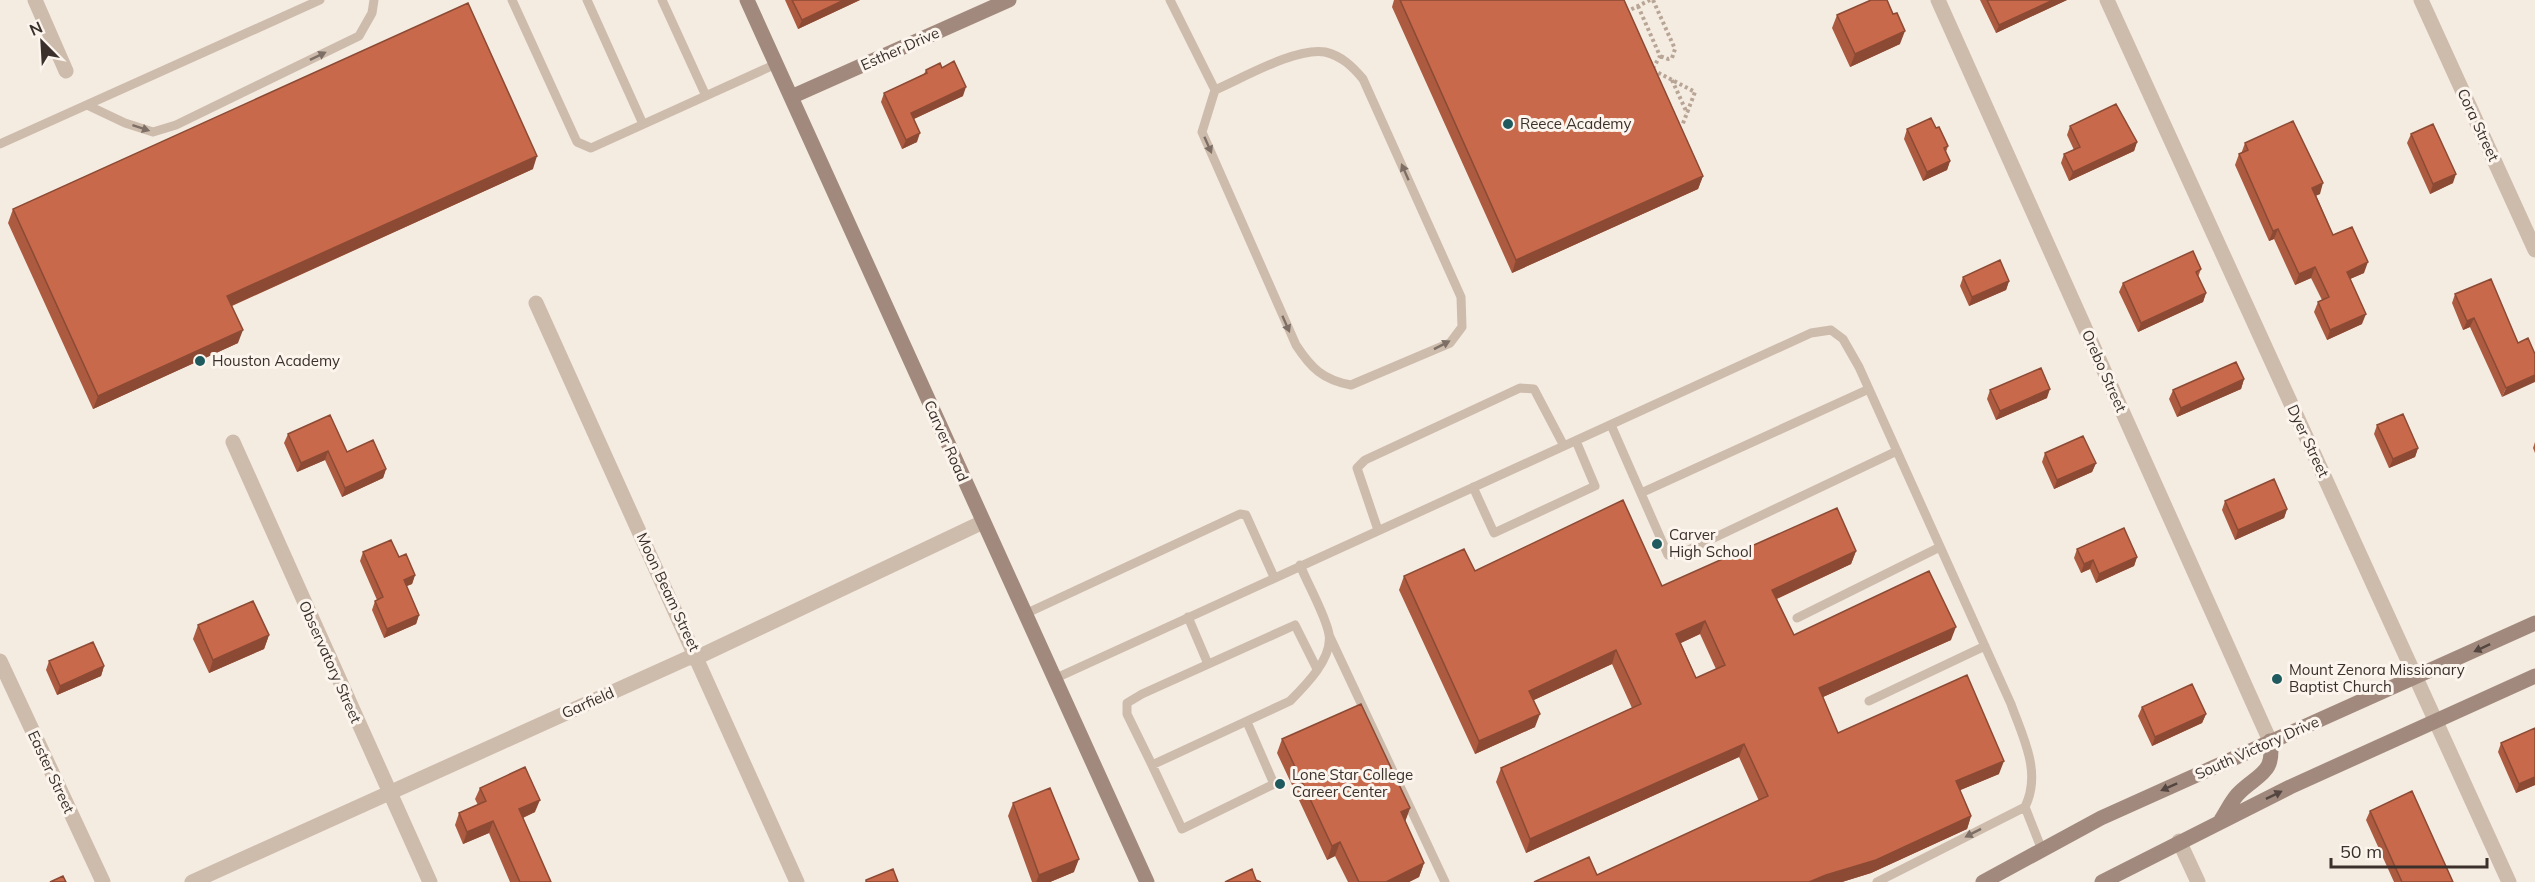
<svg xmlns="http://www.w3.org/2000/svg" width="2535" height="882" font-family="Mulish,sans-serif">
<rect width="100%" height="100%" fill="#f4ebe1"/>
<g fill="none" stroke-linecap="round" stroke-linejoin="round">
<path stroke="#b9a596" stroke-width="4" stroke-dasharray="3 3" stroke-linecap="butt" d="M1653,0L1675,49L1672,58L1668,59L1660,56
M1638,6L1660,56L1652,70
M1626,12L1650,0
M1653,70L1695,92L1682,126
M1672,80L1687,113"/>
<path stroke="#cdbbac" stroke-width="9" d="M512,0L577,142L591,148L776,64
M587,0L643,124
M662,0L706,96
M1170,0L1215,90L1202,132L1296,345C1311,368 1323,380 1351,385L1450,343L1462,327L1461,297L1363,79C1353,67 1342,56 1325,52C1296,47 1243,78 1215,90
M87,105L125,123L153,132L176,125L359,36L372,13L374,0
M0,144L320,0
M1611,425L1668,555L1680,554L1897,451
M1473,487L1494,533L1595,486L1576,441
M1641,493L1869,389
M1378,530L1357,468L1365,460L1520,388L1534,389L1564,446
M1300,565C1308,585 1325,614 1329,634C1333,658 1306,685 1290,701L1152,765L1127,714V703L1142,694L1295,625L1317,669
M1025,614L1240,514L1246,515L1274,577
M1188,617L1208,664
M1797,618L1940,547
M1329,635L1445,882
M1054,679L1811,333L1831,330L1843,339L1859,367L2011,704C2023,738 2042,772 2025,807L2042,850
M1869,701L1985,646
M1152,765L1182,829L1274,784L1247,722
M1877,882L2025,807"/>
<path stroke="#cdbbac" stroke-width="15" d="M35,0L66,71
M1938,0L2270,741
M2107,0L2509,882
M2421,0L2535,250
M536,303L797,882
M233,442L430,882
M0,661L103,882
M2179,841L2198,882
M192,882L688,658L698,657L983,522"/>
<path stroke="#a18a7d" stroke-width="15" d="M747,0L1147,882
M791,97L1009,0
M2221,820C2227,811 2232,799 2240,792C2260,773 2275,773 2270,741
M1983,882L2101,818L2535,623
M2102,882L2290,787L2535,676"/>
</g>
<path fill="#ac5a40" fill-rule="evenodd" d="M785,0H860L798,29Z
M1394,0H1624L1703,176L1698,189L1512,273L1392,7Z
M1980,0H2067L1996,33Z
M1893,14L1900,44L1850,67L1832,28L1837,15Z
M942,68L963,96L914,119L917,142L902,149L881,102L884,93L924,74L926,70Z
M2070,126L2137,142L2134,151L2069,181L2061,163L2064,154L2074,150L2067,135Z
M1936,128L1948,146L1946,152L1950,161L1947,170L1923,181L1904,139L1907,129Z
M2411,134L2453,183L2430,194L2407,143Z
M2245,143L2320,194L2316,195L2333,235L2364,273L2350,279L2362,324L2327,340L2314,312L2318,302L2322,300L2311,278L2295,285L2274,239L2269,241L2235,165L2239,154H2241Z
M533,169L232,306L238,343L93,409L8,223L13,209Z
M2201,269L2198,277L2206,293L2203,302L2138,332L2119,292L2123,283Z
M1963,277L2009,281L2006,290L1969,306L1960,286Z
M2455,294L2518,343L2528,338L2502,397L2470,327L2463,330L2452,303Z
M2244,379L2241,389L2177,417L2169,399L2173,390Z
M1990,390L2047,398L1996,420L1987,399Z
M2377,425L2418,448L2415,457L2389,468L2374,434Z
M288,434L347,452L386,469L383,478L342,497L325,460L297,472L284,443Z
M2535,442V453L2533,448Z
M2045,453L2096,463L2092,472L2054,489L2042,462Z
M2225,501L2287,509L2284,518L2235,540L2222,510Z
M2077,549L2137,557L2134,566L2096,583L2090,569L2081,573L2074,558Z
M1856,551L1851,564L1777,599L1794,635L1951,640L1823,697L1838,733L1999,774L1960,790L1971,816L1967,829L1871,873L1842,882H1534L1597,875L1759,801L1739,757L1526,853L1496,782L1501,768L1632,708L1612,664L1534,700L1535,727L1475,754L1399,590L1404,576L1475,571L1662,586ZM1700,634L1716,669L1696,678L1681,643Z
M363,552L399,557L415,575L412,584L406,586L419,615L416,624L384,638L372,610L375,601L377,600L360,561Z
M198,625L269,635L264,649L209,673L193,639Z
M49,661L104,666L101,676L57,695L46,670Z
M2142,707L2206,714L2202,723L2152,746L2138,716Z
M2535,728V785L2516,793L2498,752L2501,743Z
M1282,739L1410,808L1405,821L1424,863L1419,877L1409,882H1348L1335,856L1327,860L1277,753Z
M480,788L535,812L523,818L551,882H510L489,833L463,844L455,825L459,813L478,805L475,799Z
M1013,803L1074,872L1050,882H1032L1008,816Z
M2370,811L2453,882H2394L2366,820Z"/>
<path fill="#8c4a34" d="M844,0H860L798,29L802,20Z
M2053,0H2067L1996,33L1999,25Z
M1905,31L1900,44L1850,67L1855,54Z
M966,87L963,96L907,122L911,113Z
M920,133L917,142L902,149L906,140Z
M2137,142L2134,151L2069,181L2073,172Z
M537,156L533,169L222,310L227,296Z
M1950,161L1947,170L1923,181L1927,172Z
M2456,174L2453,183L2430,194L2433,184Z
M1703,176L1698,189L1512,273L1516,260Z
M2323,183L2320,194L2309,199L2312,188Z
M2278,229L2274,239L2269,241L2273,231Z
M2368,262L2364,273L2343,282L2347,272Z
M2315,267L2311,278L2295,285L2299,274Z
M2009,281L2006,290L1969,306L1972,297Z
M2206,293L2203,302L2138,332L2141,323Z
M2366,314L2362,324L2327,340L2330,330Z
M2474,318L2470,327L2463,330L2467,321Z
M243,330L238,343L93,409L98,396Z
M2535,375V382L2502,397L2506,388Z
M2244,379L2241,389L2177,417L2181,408Z
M2050,389L2047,398L1996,420L2000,411Z
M2418,448L2415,457L2389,468L2393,459Z
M328,451L325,460L297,472L301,463Z
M2096,463L2092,472L2054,489L2057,480Z
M386,469L383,478L342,497L345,488Z
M2287,509L2284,518L2235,540L2238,530Z
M1856,551L1851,564L1767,603L1772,590Z
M2137,557L2134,566L2096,583L2099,574Z
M2093,560L2090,569L2081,573L2084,564Z
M415,575L412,584L400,589L404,580Z
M419,615L416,624L384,638L387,629Z
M1705,621L1700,634L1672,647L1676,634Z
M1956,627L1951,640L1814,701L1819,688Z
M269,635L264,649L209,673L213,660Z
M1616,650L1612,664L1525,704L1529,691Z
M104,666L101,676L57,695L60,686Z
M1540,714L1535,727L1475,754L1479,741Z
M2206,714L2202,723L2152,746L2155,737Z
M1744,744L1739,757L1526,853L1530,839Z
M2004,761L1999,774L1951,794L1956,781Z
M2535,777V785L2516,793L2519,784Z
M540,800L535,812L515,821L519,809Z
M1410,808L1405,822L1401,812Z
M1971,816L1967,829L1871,873L1842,882H1809Z
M493,821L489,833L463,844L467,832Z
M1340,842L1335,856L1327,860L1332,846Z
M1079,859L1074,872L1050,882H1036L1039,875Z
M1424,863L1419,877L1409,882H1386Z"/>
<path fill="#c8694b" stroke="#8c4a34" stroke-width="1.5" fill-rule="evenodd" d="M792,0H844L802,20Z
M1400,0H1624L1703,176L1516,260Z
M1871,0H1887L1893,14L1897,13L1905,31L1855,54L1837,15Z
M1987,0H2053L1999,25Z
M468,3L537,156L227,296L243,330L98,396L13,209Z
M954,61L966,87L911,113L920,133L906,140L884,93L927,73L926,70L940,63L942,68Z
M2116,104L2137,142L2073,172L2064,154L2080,147L2070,126Z
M1931,118L1936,128L1939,127L1948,146L1944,148L1950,161L1927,172L1907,129Z
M2293,121L2323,183L2312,188L2333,235L2352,227L2368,262L2347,272L2366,314L2330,330L2318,302L2329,297L2315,267L2299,274L2278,229L2273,231L2239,154L2248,150L2245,143Z
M2433,124L2456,174L2433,184L2411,134Z
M2193,251L2201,269L2196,272L2206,293L2141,323L2123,283Z
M2000,260L2009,281L1972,297L1963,277Z
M2491,279L2518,343L2528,338L2535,354V375L2506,388L2474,318L2467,321L2455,294Z
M2236,362L2244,379L2181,408L2173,390Z
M2041,368L2050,389L2000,411L1990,390Z
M2403,414L2418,448L2393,459L2377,425Z
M330,415L347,452L373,440L386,469L345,488L328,451L301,463L288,434Z
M2083,436L2096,463L2057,480L2045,453Z
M2274,479L2287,509L2238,530L2225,501Z
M1623,500L1662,586L1837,508L1856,551L1772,590L1794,635L1929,571L1956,627L1819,688L1838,733L1967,675L2004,761L1956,781L1971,816L1876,860L1826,875L1809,882H1534L1589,857L1597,875L1768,796L1744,744L1530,839L1501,768L1641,704L1616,650L1529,691L1540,714L1479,741L1404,576L1464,549L1475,571ZM1705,621L1725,665L1696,678L1676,634Z
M2124,528L2137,557L2099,574L2093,560L2084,564L2077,549Z
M391,540L399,557L406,554L415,575L404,580L419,615L387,629L375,601L383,597L363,552Z
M253,601L269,635L213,660L198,625Z
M93,642L104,666L60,686L49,661Z
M2192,684L2206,714L2155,737L2142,707Z
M1361,704L1410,808L1401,812L1424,863L1386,882H1359L1340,842L1332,846L1282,739Z
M2535,728V777L2519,784L2501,743Z
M525,767L540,800L519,809L551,882H520L493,821L467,832L459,813L486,801L480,788Z
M1050,788L1079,859L1039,875L1013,803Z
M2412,791L2453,882H2402L2370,811Z
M893,869L898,882H866V880Z
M1252,869L1256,880L1261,882H1225Z
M63,876L66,882H50Z"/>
<defs><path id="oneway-solid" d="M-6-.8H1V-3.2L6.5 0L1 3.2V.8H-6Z" transform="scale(1.5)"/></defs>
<g fill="#7d6f65">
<use href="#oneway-solid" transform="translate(318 56) rotate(-26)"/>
<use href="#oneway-solid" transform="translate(141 128) rotate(18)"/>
<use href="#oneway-solid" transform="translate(1208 145) rotate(66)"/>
<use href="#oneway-solid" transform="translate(1405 172) rotate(-114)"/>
<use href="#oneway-solid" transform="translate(1286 324) rotate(66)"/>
<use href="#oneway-solid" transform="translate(1442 345) rotate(-27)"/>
<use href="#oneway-solid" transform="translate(1973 833) rotate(153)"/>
</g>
<g fill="#544640">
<use href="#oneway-solid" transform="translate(2482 648) rotate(155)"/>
<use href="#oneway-solid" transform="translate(2169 787) rotate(156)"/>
<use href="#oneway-solid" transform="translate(2274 795) rotate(-26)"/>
</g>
<g fill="#1f5a5e" stroke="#fbf5ee" stroke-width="2">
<circle cx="1508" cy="124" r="6"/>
<circle cx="200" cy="361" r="6"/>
<circle cx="1657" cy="544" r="6"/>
<circle cx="2277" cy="679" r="6"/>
<circle cx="1280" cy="784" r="6"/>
</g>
<g text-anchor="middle" stroke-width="6" stroke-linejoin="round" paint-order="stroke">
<g font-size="15" fill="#3b302b" stroke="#fbf5ee">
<text transform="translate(900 49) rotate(-24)" y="5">Esther Drive</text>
<text transform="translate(2478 125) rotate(65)" y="5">Cora Street</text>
<text transform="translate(2104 371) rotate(66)" y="5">Orebo Street</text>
<text transform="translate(946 441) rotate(66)" y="5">Carver Road</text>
<text transform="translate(2308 441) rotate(65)" y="5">Dyer Street</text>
<text transform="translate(668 592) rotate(65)" y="5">Moon Beam Street</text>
<text transform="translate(330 662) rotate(66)" y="5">Observatory Street</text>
<text transform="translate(588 703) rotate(-24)" y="5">Garfield</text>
<text transform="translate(2257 748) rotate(-24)" y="5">South Victory Drive</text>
<text transform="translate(51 772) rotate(65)" y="5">Easter Street</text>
</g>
<g font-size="15" fill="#3b302b" stroke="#fbf5ee" text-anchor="start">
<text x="1520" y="129">Reece Academy</text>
<text x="212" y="366">Houston Academy</text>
<text x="1669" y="540">Carver<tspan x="1669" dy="17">High School</tspan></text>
<text x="2289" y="675">Mount Zenora Missionary<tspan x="2289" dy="17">Baptist Church</tspan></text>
<text x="1292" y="780">Lone Star College<tspan x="1292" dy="17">Career Center</tspan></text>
</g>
</g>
<g transform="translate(42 42) rotate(336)" stroke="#fbf5ee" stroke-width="4.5" paint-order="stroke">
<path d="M0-4.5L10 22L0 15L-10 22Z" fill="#3b302b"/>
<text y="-9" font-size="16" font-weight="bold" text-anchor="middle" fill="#3b302b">N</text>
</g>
<path d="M2331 858v9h156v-9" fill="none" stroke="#3b302b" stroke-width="3"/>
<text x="2340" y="858" font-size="18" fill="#3b302b" stroke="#fbf5ee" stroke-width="4.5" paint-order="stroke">50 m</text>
</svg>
